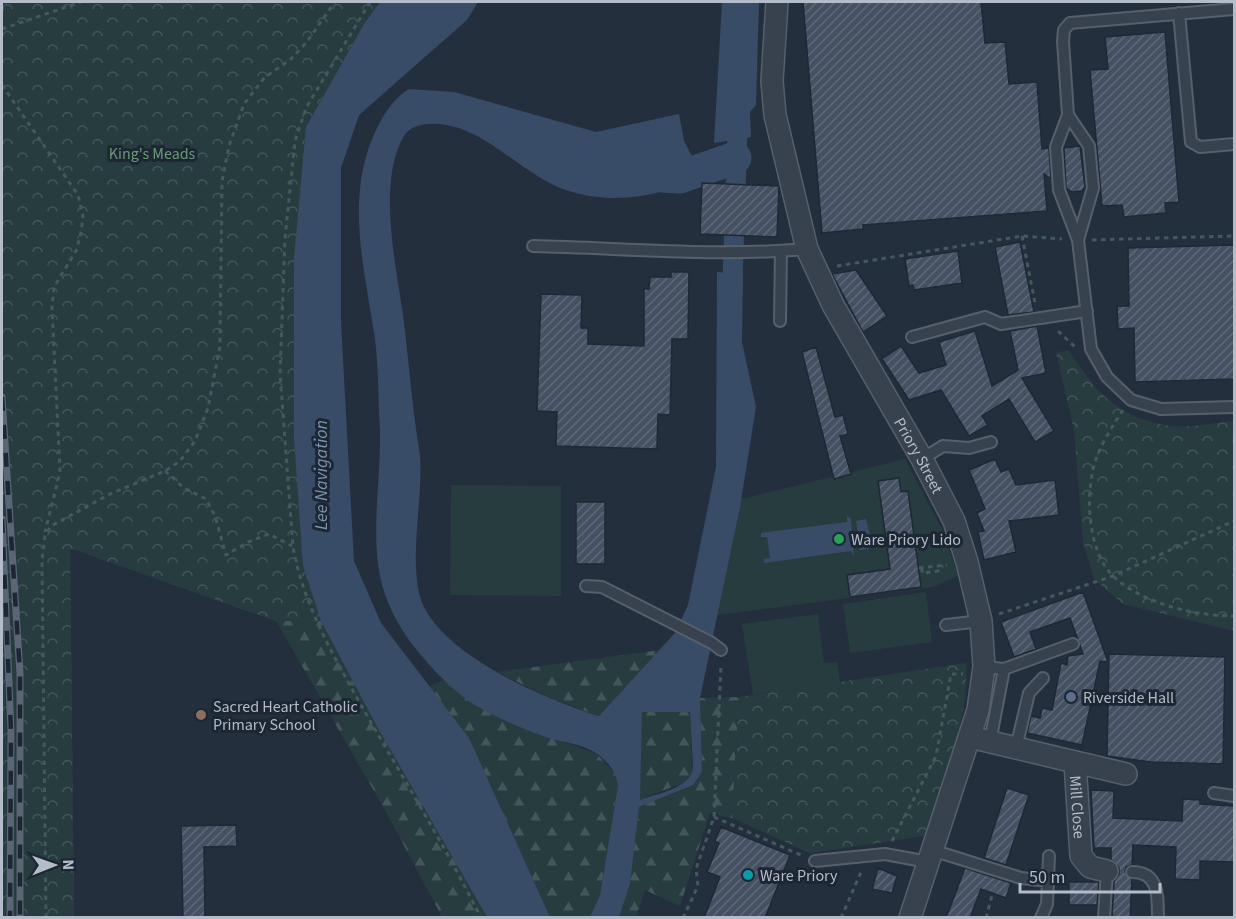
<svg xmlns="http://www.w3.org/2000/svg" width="1236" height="919" font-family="'Source Sans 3',sans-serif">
<defs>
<pattern id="forest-firs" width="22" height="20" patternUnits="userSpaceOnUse" patternTransform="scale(1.5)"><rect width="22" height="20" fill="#263c3f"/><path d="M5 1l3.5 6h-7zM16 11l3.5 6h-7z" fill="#435659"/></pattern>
<pattern id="park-crowns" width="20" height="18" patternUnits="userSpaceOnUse" patternTransform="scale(1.5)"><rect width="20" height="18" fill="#263c3f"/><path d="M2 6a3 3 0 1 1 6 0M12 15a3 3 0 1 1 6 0" fill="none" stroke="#435659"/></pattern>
<pattern id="building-hatch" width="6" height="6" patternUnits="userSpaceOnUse" patternTransform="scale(1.5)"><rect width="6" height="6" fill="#455162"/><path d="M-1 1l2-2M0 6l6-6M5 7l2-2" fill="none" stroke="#5d6877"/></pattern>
</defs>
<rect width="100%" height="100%" fill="#242f3e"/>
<path fill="url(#forest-firs)" d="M380,2L364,24L306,127L303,566L321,621L375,723L487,917H442L385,810L276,621L70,548L74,917L54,534L233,150Z
M660,650L599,716L553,699L497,672Z
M446,679L472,703L503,720L597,754L617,776L618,786L600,895L590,917H550L469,739L428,687Z
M739,697L732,818L710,813L680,906L645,890L636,917L619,918L630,884L639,807L693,785L702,772L700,698Z
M642,712H690L692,773L685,782L639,800Z"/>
<path fill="url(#park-crowns)" d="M2,2H380L364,24L306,127L294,258V438L303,566L321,621H276L70,548L74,917L2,918Z
M1069,351C1095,390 1115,416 1165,425C1186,429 1213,423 1234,421V631L1123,604L1094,579L1083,542L1074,430L1056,352Z
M966,663C970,721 942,782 925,836L810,853L732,818L739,697Z"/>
<path fill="#263c3f" d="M905,459L943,531L958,576L933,587L717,615L741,499Z
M451,485L561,486V596L450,595Z
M926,592L932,642L850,653L843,604Z
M818,614L824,663L837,662L840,682L753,695L742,624Z"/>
<path fill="#394c67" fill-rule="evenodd" d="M380,2H478L467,20L359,115L341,168V323L354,561L381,623L469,738L550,917H487L375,723L321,621L303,566L294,438V258L306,127L364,24Z
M722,2H759L756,105L750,112L751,137L714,143Z
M409,89L454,92L596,132L679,114L684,141L695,162L705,164V174C659,201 591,208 544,180C515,163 490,139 459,128C443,123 414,119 404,136C377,181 396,266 403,315C409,362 412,409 420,455C423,500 410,550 419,593C432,652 547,700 599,716L675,633L688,605L716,467L717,272L743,274L742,342L756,407L740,507L700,698L702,772L693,785L639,807L630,884L619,917H590L600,895L618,786C616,772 608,761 596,753C582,744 565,743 549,738C523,729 499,719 475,705C454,692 431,668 416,649C399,628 385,602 380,576C371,531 381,478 380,431C378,399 379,364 374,332C365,275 350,214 366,157C373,133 387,102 409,89ZM642,712H690L693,767C692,788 656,794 640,800Z
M847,516L851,519L854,557L851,551L764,563V559L770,558L767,537H761V533L847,522Z
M866,519L870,535L869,549L860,550L856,521Z"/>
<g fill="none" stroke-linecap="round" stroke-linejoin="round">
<path stroke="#394c67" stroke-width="20" d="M732,297L738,114"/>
<path stroke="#394c67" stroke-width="33" d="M662,176L680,177L735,158"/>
</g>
<path fill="url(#building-hatch)" stroke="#1f2835" stroke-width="1.5" d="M803,2H981L985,43L1005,42L1009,84L1037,82L1042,149L1049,148L1051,179L1044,174L1047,211L863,225V229L822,233Z
M1165,32L1179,202L1165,203L1166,213L1124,217L1122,205L1102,206L1090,70L1108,69L1105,37Z
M1080,146L1085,187L1082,191L1072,192L1066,188L1064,148Z
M702,183L779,186L777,237L700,234Z
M1020,242L1034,312L1008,315L995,247Z
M1234,245V379L1135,382L1134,328L1118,329L1117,306H1129L1128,248Z
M958,251L962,283L914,290L913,285L909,286L905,259Z
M856,270L887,316L863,332L832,274Z
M671,272H689L688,339H672L670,415L658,414L657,449L556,446L557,412L537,411L541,294L582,295L581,328H588V344L644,346V289H649L650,277H671Z
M1037,326L1046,373L1022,378L1054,431L1035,442L1009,399L982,416L988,425L969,436L941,390L909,400L882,359L901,346L919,373L946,365L939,342L975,331L992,386L1018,370L1010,331Z
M816,347L835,417L843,415L848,434L840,436L851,474L834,479L802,352Z
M995,459L1001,472L1009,469L1016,485L1055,480L1059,515L1009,521L1016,552L984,560L978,532L984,531L977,513L985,509L969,470Z
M899,478L901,492L908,491L921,587L850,597L847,575L890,569L878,481Z
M576,502H605V564H576Z
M1083,592L1108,662L1100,661L1082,745L1027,733L1031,716L1040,718L1042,708L1052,710L1061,663L1067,665L1068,656L1083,654L1070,618L1030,632L1036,649L1014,657L1001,622Z
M1109,654L1225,657L1223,764L1151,762L1107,756Z
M1007,788L1029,795L1006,865L984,858Z
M1091,790L1114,791L1113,818L1182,821L1183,799L1200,800V804L1234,806V862L1200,861V880L1175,879L1176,847L1133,845L1132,865L1126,867L1125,872L1132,879L1130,918H1112L1114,881L1119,874V868L1111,859V848H1094Z
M236,825L237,846L204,847L205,918H183L181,826Z
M721,827L790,855L765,918H704L720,877L707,872L719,843L715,841Z
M878,868L897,876L892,893L872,889Z
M965,868L1011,883L1006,898L981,889L970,918H946Z
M1069,882H1099L1097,905H1069Z"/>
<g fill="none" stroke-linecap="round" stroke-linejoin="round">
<g stroke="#565f6c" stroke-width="14">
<path id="service" d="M1234,9L1070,23L1064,30L1063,41L1068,115L1056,147L1059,190L1078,240L1091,349L1107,377L1131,400L1161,409L1234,407
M1179,13L1191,142L1200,147L1234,144
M1068,115L1089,146L1093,188L1078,240
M533,246C624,248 716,257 807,249
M780,321L781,251
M912,337L985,317L1001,324L1087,311
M922,459L943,446L969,448L991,442
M586,586L602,587L712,643L721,650
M946,625L981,621
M984,667L1004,669L1073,644
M990,742L1004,669
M1016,748L1029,693L1043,678
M1214,793L1234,796
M932,850L1021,878L1048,881
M815,861L885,854L928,862
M1132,872C1159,872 1158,896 1158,918
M1041,918L1047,904L1049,856
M1104,918L1107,871H1110"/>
</g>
<g stroke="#565f6c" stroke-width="24">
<g id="minor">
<path id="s1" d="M777,2L772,81L775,115L807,249L833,305L922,459L954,521L967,562L981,621L984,667L978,710L910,918"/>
<path id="s2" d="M970,737L1075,762L1081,856L1090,867L1107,871"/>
<path d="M1075,762L1126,774"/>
</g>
</g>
<path stroke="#44595c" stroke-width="3" stroke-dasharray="4.5 4.5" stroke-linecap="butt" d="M370,2L306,108L295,141L285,238L280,374L293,547C304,608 336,660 366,714C405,781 446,848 481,918
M2,11L4,2
M2,29L81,2
M2,85L78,195L83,216L81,233L76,251L54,287L52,308L60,472L45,532
M1022,236L1035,303
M1092,240L1234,236
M837,266L1022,236L1062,239
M1058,331L1075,347
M1123,410C1114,424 1104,439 1098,454C1084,487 1086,551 1114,577C1144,604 1195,616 1234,616
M165,471L184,488L206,499L215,516L226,555L248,542L269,534L292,546
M919,568L947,565
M922,568V573L938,571L943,566
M999,614L1113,576L1234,521
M714,817L803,856
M892,841L936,756L951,674H963
M46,918L42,560L45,536L51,526L110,494L165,471L180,461L195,441L208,408L220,346L222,181L229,146L244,104L265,77L290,60L306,43L335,2
M683,918L698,886L696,869L714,817L721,665
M841,918L861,872
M986,918L995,884"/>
<use href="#service" stroke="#38414e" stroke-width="10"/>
<use href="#minor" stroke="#38414e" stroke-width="21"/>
<g stroke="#5a6575" stroke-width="7">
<path id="rail" d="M2,397L20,673V918
M2,519L11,731L10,918"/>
</g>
<use href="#rail" stroke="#1d2633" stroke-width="4.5" stroke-dasharray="14" stroke-linecap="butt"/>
</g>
<circle fill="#2e9e5b" stroke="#1d2633" stroke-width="2" cx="839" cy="539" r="6"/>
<circle fill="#5c6f8a" stroke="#1d2633" stroke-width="2" cx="1071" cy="697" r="6"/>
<circle fill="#8d6e63" stroke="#1d2633" stroke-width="2" cx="201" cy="715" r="6"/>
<circle fill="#0f9aa8" stroke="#1d2633" stroke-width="2" cx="748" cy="875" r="6"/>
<g text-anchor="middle" stroke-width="6" stroke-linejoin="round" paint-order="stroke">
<g font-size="16" fill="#6b9a76" stroke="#1d2633">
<text x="152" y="159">King's Meads</text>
</g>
<g font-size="16" fill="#b4bcc9" stroke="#1d2633">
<text dy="6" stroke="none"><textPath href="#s1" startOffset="486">Priory Street</textPath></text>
<text dy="6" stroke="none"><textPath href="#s2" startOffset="153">Mill Close</textPath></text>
</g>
<g font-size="16" fill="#b4bcc9" stroke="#1d2633" text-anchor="start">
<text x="851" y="545">Ware Priory Lido</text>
<text x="1083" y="703">Riverside Hall</text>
<text x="213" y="712">Sacred Heart Catholic<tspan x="213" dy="18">Primary School</tspan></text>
<text x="760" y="881">Ware Priory</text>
</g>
<g font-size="18" font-style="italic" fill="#7c92b1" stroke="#1d2633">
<text transform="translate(321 475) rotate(-90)" y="6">Lee Navigation</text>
</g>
</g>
<rect width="1236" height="919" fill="none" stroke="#b4bcc9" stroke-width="6"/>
<g transform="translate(54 865) rotate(89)" stroke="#1d2633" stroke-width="4.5" paint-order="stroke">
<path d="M0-4.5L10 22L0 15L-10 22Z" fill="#b4bcc9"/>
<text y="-9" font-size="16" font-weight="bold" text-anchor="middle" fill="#b4bcc9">N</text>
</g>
<path d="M1020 883v9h140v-9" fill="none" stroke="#b4bcc9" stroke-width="3"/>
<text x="1029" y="883" font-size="18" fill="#b4bcc9" stroke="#1d2633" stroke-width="4.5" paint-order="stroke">50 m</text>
</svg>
